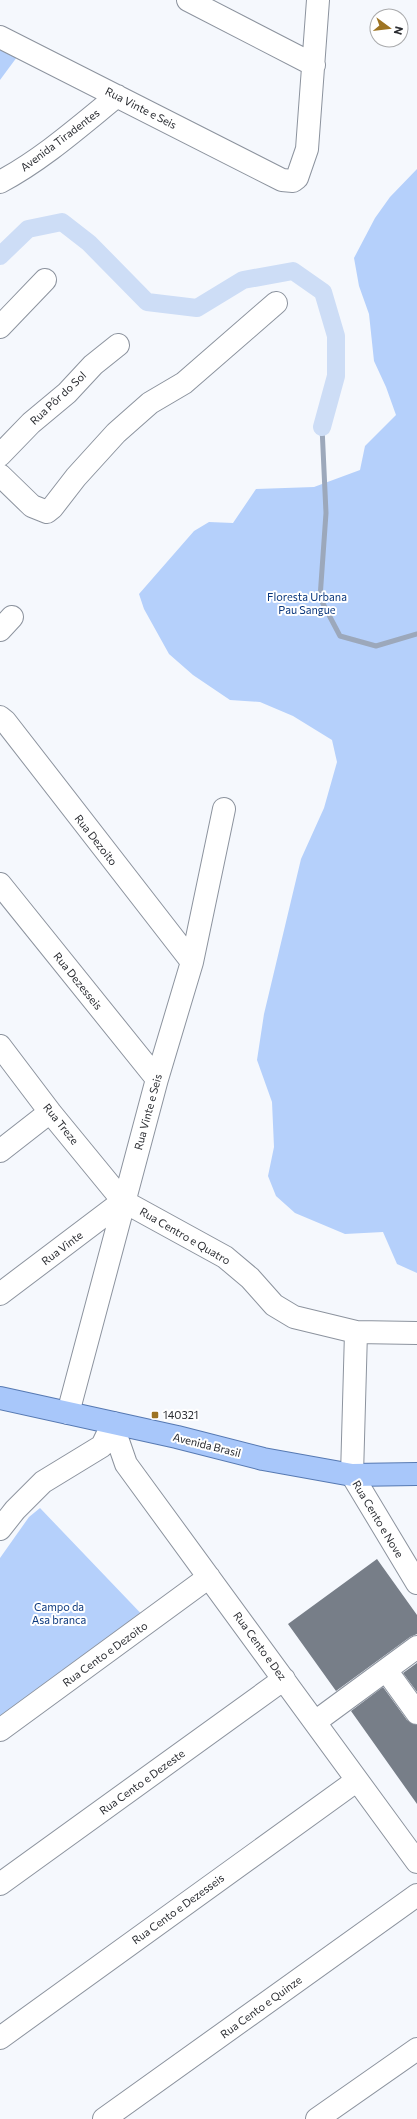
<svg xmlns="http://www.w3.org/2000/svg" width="417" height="2119" font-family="Commissioner,sans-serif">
<rect width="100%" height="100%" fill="#f5f8fd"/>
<path fill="#b5d0fb" d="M0,44L17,57L0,80Z
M417,169V1273L397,1264L383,1232L345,1234L295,1213L276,1196L268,1176L274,1147L272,1102L257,1060L264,1014L301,859L324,808L337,762L332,740L293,716L260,702L230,700L193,675L169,654L144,609L139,594L194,531L209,522L233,523L256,489L314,487L360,470L365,446L396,415L386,387L374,361L369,314L359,286L354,258L375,218L390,197Z
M40,1508L151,1624L0,1724V1558L29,1517Z"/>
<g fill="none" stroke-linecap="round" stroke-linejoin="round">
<path stroke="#9ca8bb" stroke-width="5" d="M322,427L326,513L320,598L340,636L376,646L417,634"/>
<path stroke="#cdddf6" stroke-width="18" d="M0,256L28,229L62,222L89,243L147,302L197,308L243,280L293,271L323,292L336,336V376L322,427"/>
</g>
<path fill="#777e88" d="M377,1559L417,1615V1634L410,1637L336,1691L288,1624Z
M417,1663V1692L403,1673Z
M383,1687L407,1720L417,1725V1804L351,1711Z"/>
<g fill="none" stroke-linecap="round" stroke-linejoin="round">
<g stroke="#8c939e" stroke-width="24">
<path id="minor" d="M188,0L314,65
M0,37L282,180L293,181L297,178L307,149L318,0
M0,182C43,159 80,126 117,96
M0,327L45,280
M0,455L31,423L67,393L93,365L118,345
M0,475L32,506L47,512L52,508L76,477L116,433L150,403L184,383L276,303
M0,630L12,617
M0,717L5,721L192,962
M0,884L157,1079
M0,1046L50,1112L123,1201L225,1257L250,1278L274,1305L294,1317L356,1332L417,1333
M0,1151L50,1112
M0,1294L123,1201
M356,1332L352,1475L417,1583
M68,1413L157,1079L192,962L224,809
M120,1425L117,1438L126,1464L417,1862
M0,1529L15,1510L43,1482L102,1446L113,1423
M386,1670L417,1713
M315,1722L417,1647
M0,1730L209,1577
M0,1884L284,1679
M0,2038L356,1781
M104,2119L417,1895
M317,2119L417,2049"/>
</g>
<g stroke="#5679b2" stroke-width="24">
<path id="major" d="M0,1398L177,1437L263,1459L352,1475L417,1474"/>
</g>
<use href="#minor" stroke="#fff" stroke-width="22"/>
<use href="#major" stroke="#a8c7fa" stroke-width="22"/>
</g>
<rect fill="#9e7423" stroke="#fff" stroke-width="1.5" x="151" y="1411" width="8" height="8" rx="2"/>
<g text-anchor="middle" stroke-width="4" stroke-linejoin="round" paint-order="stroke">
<g font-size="11" fill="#2a2c31" stroke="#fff">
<text transform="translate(141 108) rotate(27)" y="4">Rua Vinte e Seis</text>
<text transform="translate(60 140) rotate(-37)" y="4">Avenida Tiradentes</text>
<text transform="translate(58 398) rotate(-43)" y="4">Rua Pôr do Sol</text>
<text transform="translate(96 840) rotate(52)" y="4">Rua Dezoito</text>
<text transform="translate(78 981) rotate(51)" y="4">Rua Dezesseis</text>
<text transform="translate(148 1112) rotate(-75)" y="4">Rua Vinte e Seis</text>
<text transform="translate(61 1124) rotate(51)" y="4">Rua Treze</text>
<text transform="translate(185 1236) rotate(30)" y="4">Rua Centro e Quatro</text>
<text transform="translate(62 1248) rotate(-37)" y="4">Rua Vinte</text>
<text transform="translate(207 1445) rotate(14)" y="4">Avenida Brasil</text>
<text transform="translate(378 1519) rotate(59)" y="4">Rua Cento e Nove</text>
<text transform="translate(260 1646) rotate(54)" y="4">Rua Cento e Dez</text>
<text transform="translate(105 1654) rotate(-36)" y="4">Rua Cento e Dezoito</text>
<text transform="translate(142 1782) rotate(-36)" y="4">Rua Cento e Dezeste</text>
<text transform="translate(178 1909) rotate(-36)" y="4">Rua Cento e Dezesseis</text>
<text transform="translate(261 2007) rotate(-36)" y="4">Rua Cento e Quinze</text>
</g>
<g font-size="11" fill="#0b387d" stroke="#fff">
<text x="307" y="601">Floresta Urbana<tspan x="307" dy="13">Pau Sangue</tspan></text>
<text x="59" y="1611">Campo da<tspan x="59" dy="13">Asa branca</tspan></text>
</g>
<g font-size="11" fill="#2a2c31" stroke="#fff" text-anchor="start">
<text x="163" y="1419">140321</text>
</g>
</g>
<g transform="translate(389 28) rotate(105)"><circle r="19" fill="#ffffff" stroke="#aaabad"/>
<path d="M0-3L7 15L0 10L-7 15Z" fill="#9e7423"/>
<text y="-6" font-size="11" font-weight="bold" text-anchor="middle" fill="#2a2c31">N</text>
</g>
</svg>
